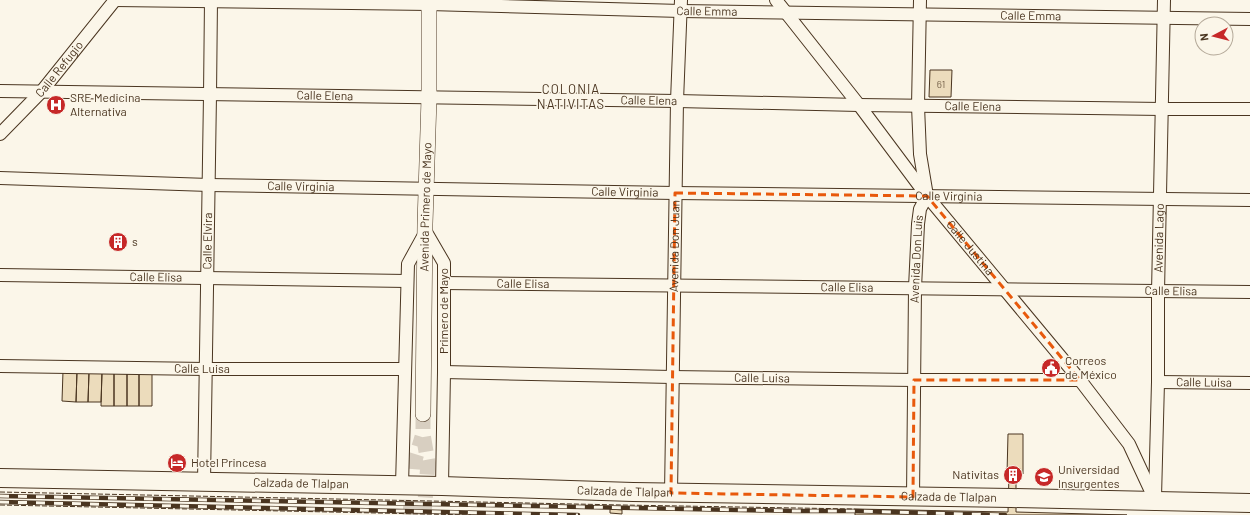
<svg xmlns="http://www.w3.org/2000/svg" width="1250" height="515" font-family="Barlow,sans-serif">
<rect width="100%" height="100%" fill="#fbf6e9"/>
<path fill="#ecdcbc" stroke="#4a3520" d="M930,70H952L951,97H929Z
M123,239L124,248L113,249V240Z
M63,371H77L76,402L62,401Z
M77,371L89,372L88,402H76Z
M89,372H102L101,402H88Z
M102,372H114V406H101Z
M114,372H127V406H114Z
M127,372H139V406H127Z
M139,372H152V406H139Z
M1008,434H1023V474L1016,475V512L1127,515H855V509L1008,512L1009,474H1007Z
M610,509L622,510V514L610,513Z"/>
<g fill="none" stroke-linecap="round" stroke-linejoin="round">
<path stroke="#d8cfc1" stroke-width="15" stroke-dasharray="15 8" stroke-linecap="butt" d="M423,414V434L428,463L424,515
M410,515L414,463L422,437"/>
<g stroke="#4a3520" stroke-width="14">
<g id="minor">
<path id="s1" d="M115,0L429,4L681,11L1250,19"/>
<path id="s2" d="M776,0L859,105L927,196L1080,380L1129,444L1155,500"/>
<path id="s3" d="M0,91L677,101L859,105L1162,109H1250"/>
<path id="s4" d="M0,134L42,91L115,0"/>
<path id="s5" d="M0,178L209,185L675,193L1250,200"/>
<path d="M426,232L444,263V372L442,486"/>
<path id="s6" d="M0,275L407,281"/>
<path id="s7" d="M444,283L1250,292"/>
<path id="s8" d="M0,366L205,369H405"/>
<path id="s9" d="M444,372L672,377L914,380H1080"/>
<path id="s10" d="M1158,382L1250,383"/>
<path id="s11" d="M204,482L210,95L211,0"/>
<path d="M402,485L408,264L425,233"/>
<path id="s12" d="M671,493L677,101L681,0"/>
<path id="s13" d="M913,497L915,288L918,224L920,209L927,196L920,154L918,106L920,0"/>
<path id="s14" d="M1155,497L1158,382V292L1164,0"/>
</g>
</g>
<g stroke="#4a3520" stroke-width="16">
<g id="major">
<path id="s15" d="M423,414L425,224L429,98V0"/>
</g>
</g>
<g stroke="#4a3520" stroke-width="20">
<g id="highway">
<path id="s16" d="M0,478L442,486L633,492L1011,498L1250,503"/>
</g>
</g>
<use href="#minor" stroke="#fbf6e9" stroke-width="12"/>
<use href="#major" stroke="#fbf6e9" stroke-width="15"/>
<use href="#highway" stroke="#fbf6e9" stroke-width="18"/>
<g stroke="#4a3520" stroke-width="4.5">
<path id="rail" d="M0,496L796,511H853L1005,515
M0,502L578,515"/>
</g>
<use href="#rail" stroke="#fbf6e9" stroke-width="3" stroke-dasharray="9" stroke-linecap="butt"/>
<path stroke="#4a3520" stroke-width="1" stroke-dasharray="5 2" stroke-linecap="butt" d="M0,492L622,505L855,509
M0,505L471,515"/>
</g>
<path fill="none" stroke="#e8590c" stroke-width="3" stroke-dasharray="8 5" stroke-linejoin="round" d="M675,193L927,196L1080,380H914L913,497L671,493Z"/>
<defs>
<g id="hospital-disc" transform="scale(1)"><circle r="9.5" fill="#c62828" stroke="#fbf6e9"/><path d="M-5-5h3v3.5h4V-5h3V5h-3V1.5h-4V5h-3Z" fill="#fff"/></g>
<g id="building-disc" transform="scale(1)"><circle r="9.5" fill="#c62828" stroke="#fbf6e9"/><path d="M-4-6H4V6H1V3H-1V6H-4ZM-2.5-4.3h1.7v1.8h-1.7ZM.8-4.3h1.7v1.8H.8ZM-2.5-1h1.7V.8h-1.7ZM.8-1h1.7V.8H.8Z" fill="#fff"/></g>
<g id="civic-disc" transform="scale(1)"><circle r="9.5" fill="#c62828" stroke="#fbf6e9"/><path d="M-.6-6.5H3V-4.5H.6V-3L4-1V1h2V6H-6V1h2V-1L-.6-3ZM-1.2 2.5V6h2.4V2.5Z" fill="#fff"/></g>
<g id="hotel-disc" transform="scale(1)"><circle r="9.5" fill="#c62828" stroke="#fbf6e9"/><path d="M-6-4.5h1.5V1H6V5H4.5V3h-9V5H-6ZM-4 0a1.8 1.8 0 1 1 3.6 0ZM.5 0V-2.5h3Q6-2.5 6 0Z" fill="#fff"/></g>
<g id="university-disc" transform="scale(1)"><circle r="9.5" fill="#c62828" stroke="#fbf6e9"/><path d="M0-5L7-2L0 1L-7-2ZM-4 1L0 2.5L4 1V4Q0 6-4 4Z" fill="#fff"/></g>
</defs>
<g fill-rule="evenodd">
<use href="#hospital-disc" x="56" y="105"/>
<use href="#building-disc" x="118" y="242"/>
<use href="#civic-disc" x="1051" y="368"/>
<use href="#hotel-disc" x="177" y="463"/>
<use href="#building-disc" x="1013" y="475"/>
<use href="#university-disc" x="1044" y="477"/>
</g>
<g text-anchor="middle" stroke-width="3" stroke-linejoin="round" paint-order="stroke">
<g font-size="10" fill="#725f47">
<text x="941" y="88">61</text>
</g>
<g font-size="12" fill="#4a3520" stroke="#fbf6e9">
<text dy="4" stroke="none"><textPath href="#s1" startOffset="592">Calle Emma</textPath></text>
<text dy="4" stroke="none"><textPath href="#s1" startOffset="916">Calle Emma</textPath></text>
<text dy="4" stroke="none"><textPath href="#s4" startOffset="88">Calle Refugio</textPath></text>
<text dy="4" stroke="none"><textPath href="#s3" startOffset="325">Calle Elena</textPath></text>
<text dy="4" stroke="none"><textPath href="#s3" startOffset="649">Calle Elena</textPath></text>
<text dy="4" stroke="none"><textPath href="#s3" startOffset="973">Calle Elena</textPath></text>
<text dy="4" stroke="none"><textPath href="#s5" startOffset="301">Calle Virginia</textPath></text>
<text dy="4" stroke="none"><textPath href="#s5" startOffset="625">Calle Virginia</textPath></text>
<text dy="4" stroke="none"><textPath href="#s5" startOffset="949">Calle Virginia</textPath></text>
<text dy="4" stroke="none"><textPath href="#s15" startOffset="207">Avenida Primero de Mayo</textPath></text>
<text dy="4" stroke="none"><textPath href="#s14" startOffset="259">Avenida Lago</textPath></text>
<text dy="4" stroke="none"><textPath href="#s11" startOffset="241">Calle Elvira</textPath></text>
<text dy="4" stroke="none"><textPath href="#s12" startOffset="247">Avenida Don Juan</textPath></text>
<text dy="4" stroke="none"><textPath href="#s2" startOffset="315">Calle Justina</textPath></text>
<text dy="4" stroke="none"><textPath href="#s13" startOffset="238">Avenida Don Luis</textPath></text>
<text dy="4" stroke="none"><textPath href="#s6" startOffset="156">Calle Elisa</textPath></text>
<text dy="4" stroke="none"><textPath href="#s7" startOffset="79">Calle Elisa</textPath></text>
<text dy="4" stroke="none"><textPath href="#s7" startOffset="403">Calle Elisa</textPath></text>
<text dy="4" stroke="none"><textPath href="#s7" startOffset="727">Calle Elisa</textPath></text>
<text transform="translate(444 311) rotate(-90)" y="4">Primero de Mayo</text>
<text dy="4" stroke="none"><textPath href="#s8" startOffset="202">Calle Luisa</textPath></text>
<text dy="4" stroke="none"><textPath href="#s9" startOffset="318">Calle Luisa</textPath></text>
<text dy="4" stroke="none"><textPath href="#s10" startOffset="46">Calle Luisa</textPath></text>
<text dy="4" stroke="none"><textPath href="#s16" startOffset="301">Calzada de Tlalpan</textPath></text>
<text dy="4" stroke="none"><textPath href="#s16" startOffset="625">Calzada de Tlalpan</textPath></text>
<text dy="4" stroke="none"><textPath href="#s16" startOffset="949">Calzada de Tlalpan</textPath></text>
</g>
<g font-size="12" fill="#4a3520" stroke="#fbf6e9" text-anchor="start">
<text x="70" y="102">SRE Medicina<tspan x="70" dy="14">Alternativa</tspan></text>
<text x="132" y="246">s</text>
<text x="1065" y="365">Correos<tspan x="1065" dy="14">de México</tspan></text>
<text x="191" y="467">Hotel Princesa</text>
<text x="1058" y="474">Universidad<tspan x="1058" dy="14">Insurgentes</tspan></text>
<text x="999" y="479" text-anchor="end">Nativitas</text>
</g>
<g font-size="13" letter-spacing="1" fill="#4a3520" stroke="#fbf6e9">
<text x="571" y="94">COLONIA<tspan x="571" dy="15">NATIVITAS</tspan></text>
</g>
</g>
<g transform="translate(1214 36) rotate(263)"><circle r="19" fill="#fbf6e9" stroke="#b4a999"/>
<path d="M0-3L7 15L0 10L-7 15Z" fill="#c62828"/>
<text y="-6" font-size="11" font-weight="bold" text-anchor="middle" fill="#4a3520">N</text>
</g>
</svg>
